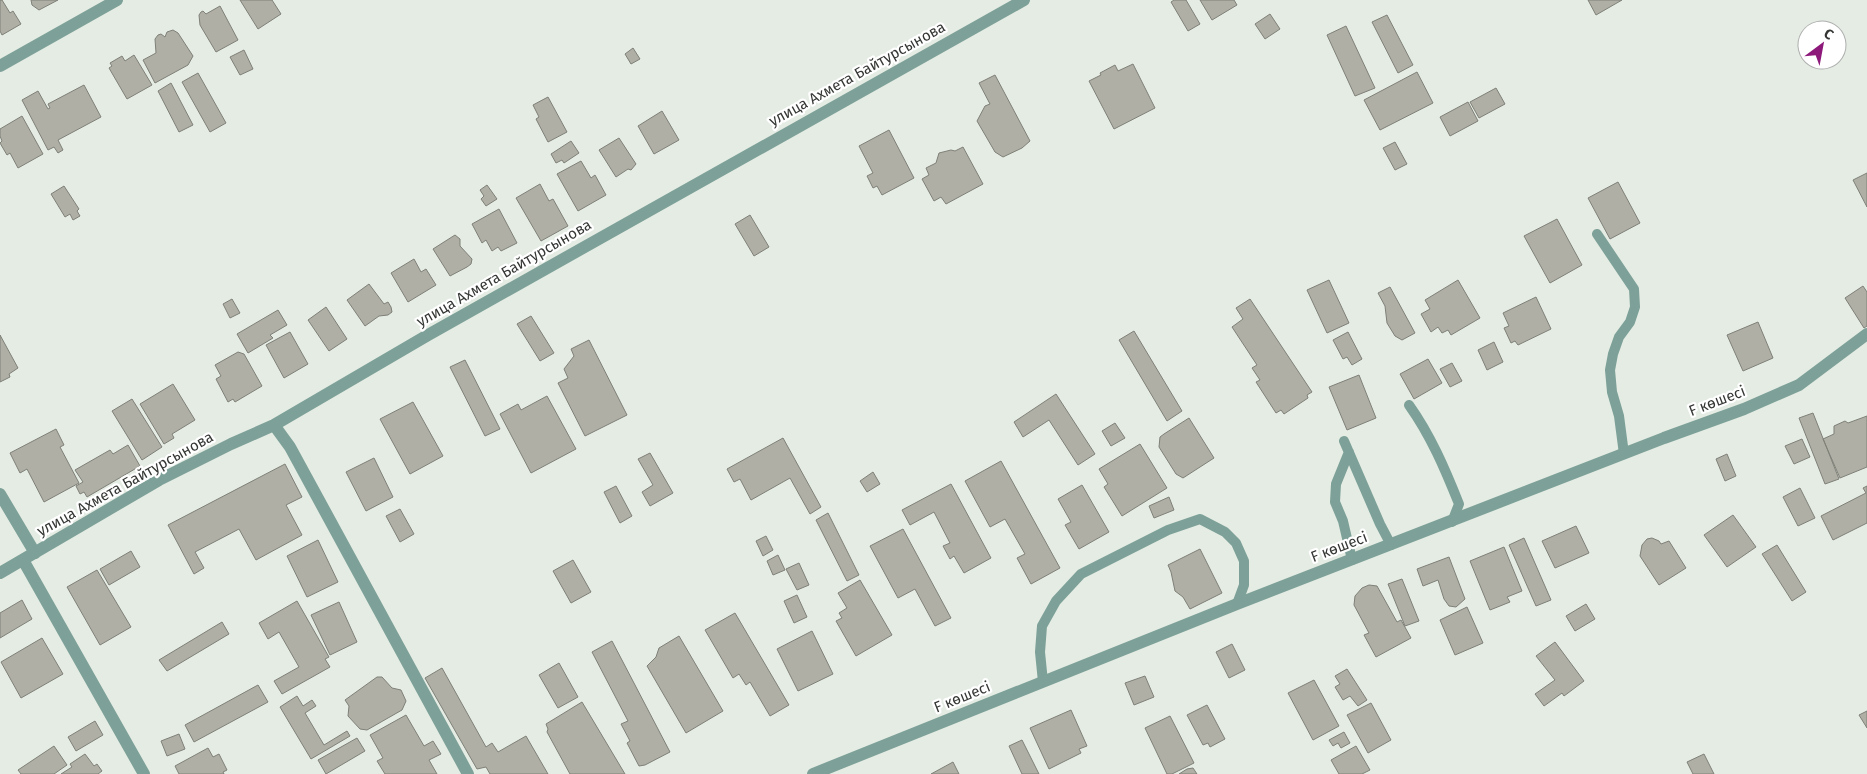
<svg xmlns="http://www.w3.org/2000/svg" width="1867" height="774" font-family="'Fira Sans',sans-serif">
<rect width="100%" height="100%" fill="#e4ece4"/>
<path fill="#afafa6" stroke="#7f8077" d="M0,0H2L10,13L13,11L21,24L2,35L0,31Z
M31,0H58L39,10L32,5Z
M240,0H272L281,14L258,29Z
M1174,0H1186L1200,24L1188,31L1171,2Z
M1200,0H1234L1237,5L1212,20Z
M1588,0H1622L1596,15Z
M220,6L238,40L216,52L200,25L199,15L201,12L203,11L206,14Z
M1270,14L1280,29L1265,39L1255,24Z
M1387,15L1413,65L1398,73L1372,22Z
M1346,26L1375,88L1355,96L1327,35Z
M173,30L178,33L193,56L188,65L155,83L143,60L156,53L155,39L158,35L161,34L165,37L167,32Z
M633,48L640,59L631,64L625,54Z
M244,50L253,69L240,75L230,57Z
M134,55L152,85L127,99L109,68L112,66L110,63L122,56L125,61Z
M1133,64L1155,108L1114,129L1089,81L1101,75L1100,73L1115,65L1118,71Z
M1417,72L1433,103L1380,130L1364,100Z
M198,73L226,123L210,132L182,82Z
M995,75L1030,141L1022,148L1003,157L995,152L977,121L985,106L990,104L979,83Z
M171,83L193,125L179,132L158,91Z
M84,85L101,117L58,140L63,150L58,153L54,147L48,150L22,100L38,91L48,109L50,108L48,104Z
M1496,88L1505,104L1479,118L1470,102Z
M548,97L567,132L548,142L536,119L539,117L533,105Z
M1468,102L1478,121L1450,136L1440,117Z
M662,111L679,140L654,154L638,126Z
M22,116L43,154L18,168L10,153L7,155L0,143L2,141L0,136V129Z
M889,130L914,178L882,195L877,186L873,188L867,176L873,173L859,146Z
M619,138L636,164L631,170L628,169L616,177L599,150Z
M571,141L579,153L564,163L562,160L556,163L551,154Z
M1395,142L1407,164L1395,170L1383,148Z
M963,147L983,184L946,204L941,197L934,201L922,179L929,175L926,168L936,163L939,153L951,150L955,151Z
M581,161L591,178L595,175L606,195L578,211L557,174Z
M1867,173V207L1853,180Z
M1618,182L1640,223L1610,239L1588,198Z
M540,184L549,201L553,199L568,226L541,241L516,198Z
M487,185L497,199L486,206L481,199L484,196L480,190Z
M64,186L79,209L77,211L80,216L73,220L70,214L65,217L51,194Z
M499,209L517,243L501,251L498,247L492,251L486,240L482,243L472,224Z
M750,215L769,247L754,256L735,224Z
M1557,219L1582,265L1550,283L1524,236Z
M455,235L460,239V246L472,259L471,264L467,267L450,276L433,249Z
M414,259L421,272L426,269L436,285L408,302L391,273Z
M1329,280L1349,323L1327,333L1307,290Z
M1458,280L1480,318L1451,335L1448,330L1442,333L1438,327L1431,332L1421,314L1430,309L1425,300Z
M369,284L384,304L388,302L391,307L392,312L388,315L379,316L365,326L347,300Z
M1863,286L1867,292V326L1864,328L1845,298Z
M1390,287L1415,333L1402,340L1395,336L1387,323L1385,306L1378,293Z
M1536,297L1551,329L1518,345L1515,341L1511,343L1504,328L1509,326L1503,313Z
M232,299L240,313L230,318L223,304Z
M1250,299L1312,392L1307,395L1308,398L1284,414L1281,410L1276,413L1256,382L1260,380L1252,368L1257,365L1232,327L1243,319L1236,308Z
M326,307L347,339L329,351L308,320Z
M278,310L287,325L270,335L273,338L248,353L237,334Z
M531,316L554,353L540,361L517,324Z
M1758,322L1773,358L1743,371L1727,335Z
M1134,331L1182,411L1167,421L1119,340Z
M290,332L308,364L284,378L266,345Z
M1348,332L1362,359L1352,365L1347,357L1343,359L1333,340Z
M0,335L18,368L9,374L10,377L0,382Z
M589,340L627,415L585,436L558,383L568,378L564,369L574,356L571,349Z
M1494,342L1503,362L1487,370L1478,350Z
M238,352L244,354L262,386L235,402L233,399L228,402L216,379L221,376L215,365Z
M1428,359L1442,383L1414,399L1400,374Z
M465,360L500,429L485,436L450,367Z
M1452,363L1462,381L1450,387L1440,369Z
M1359,375L1376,418L1347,430L1329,387Z
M173,384L195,420L172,434L174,438L164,444L140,404Z
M1056,394L1095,454L1078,465L1049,420L1023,437L1014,422Z
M547,396L576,449L531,473L500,414L518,404L521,410Z
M132,399L162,447L142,460L112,411Z
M413,402L443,456L410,474L380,419Z
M1813,413L1839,479L1825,484L1799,418Z
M1867,416V467L1840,478L1823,439L1834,434V426L1845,421L1848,423Z
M1189,418L1214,458L1183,478L1176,474L1159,447L1160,437L1164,434Z
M1115,423L1125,438L1111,446L1102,431Z
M56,429L64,445L60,447L79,483L44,502L27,469L20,473L10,453Z
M783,438L821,507L810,514L790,478L751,500L740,479L734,482L727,469Z
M1802,439L1810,457L1794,464L1785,446Z
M1140,444L1167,488L1122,516L1104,487L1108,484L1099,469Z
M128,445L140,466L87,497L84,492L80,494L76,486L83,482L75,470L110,450L113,454Z
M650,453L673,493L650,506L642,492L653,485L638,459Z
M1727,454L1736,476L1725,481L1716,459Z
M374,458L393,497L366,511L346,472Z
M1001,461L1060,568L1031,584L1017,558L1025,554L1005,519L990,527L965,481Z
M285,464L302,497L286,505L302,535L256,560L239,529L195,552L204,568L194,574L168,525Z
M873,472L880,484L867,492L860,481Z
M951,484L991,558L964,573L954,556L950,559L943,546L950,543L934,512L910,525L902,510Z
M1082,485L1109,532L1079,549L1065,525L1071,522L1058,499Z
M616,486L632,516L620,523L604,492Z
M1867,486V523L1833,540L1821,516L1866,493L1863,488Z
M1800,488L1815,518L1798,526L1783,497Z
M1169,497L1174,510L1154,518L1149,506Z
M400,509L414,534L400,542L386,516Z
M828,513L859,575L847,581L816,520Z
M1733,515L1756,547L1727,567L1704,535Z
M1576,526L1589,553L1555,568L1542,541Z
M903,529L951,618L935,626L915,589L898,598L870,546Z
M766,536L773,550L763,556L756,541Z
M1524,538L1551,600L1536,606L1509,545Z
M1652,538L1659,541L1661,544L1669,541L1686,568L1659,585L1640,556L1642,545L1647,539Z
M318,540L338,582L307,597L287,556Z
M1777,545L1806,592L1792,601L1762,554Z
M1504,547L1522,591L1507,597L1510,602L1490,610L1470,561Z
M1200,549L1222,593L1190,609L1183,597L1175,591L1171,572L1168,565Z
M131,551L140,567L109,585L100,569Z
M778,555L785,570L773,575L767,561Z
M1449,557L1465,599L1456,607L1449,606L1444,599L1438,580L1423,586L1417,569Z
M573,560L591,592L571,603L553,571Z
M799,563L809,585L797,590L786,569Z
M97,570L131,627L100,645L67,587Z
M1402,579L1419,621L1405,626L1388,584Z
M860,580L892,635L856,656L836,621L842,618L839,613L847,608L838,593Z
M1369,585L1377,586L1397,622L1401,620L1411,638L1376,657L1364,635L1369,633L1354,605L1355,596L1362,588Z
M797,595L807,617L794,623L784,601Z
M22,600L32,619L0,638V613Z
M297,601L329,657L325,659L330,667L282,694L274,681L299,667L279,632L268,639L259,623Z
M339,602L357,642L330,655L311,615Z
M1586,604L1595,619L1575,631L1566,616Z
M1467,607L1483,643L1455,655L1440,620Z
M735,613L789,705L770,716L750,682L746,685L739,674L733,678L705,630Z
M222,622L229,634L167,671L159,660Z
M812,631L833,674L798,691L777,649Z
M679,636L723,711L686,733L647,666L656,657L659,648Z
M42,638L63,674L21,698L1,662Z
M612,641L670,752L645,765L639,766L627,743L630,741L621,724L628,721L592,652Z
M1555,642L1584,681L1564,696L1562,693L1544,706L1535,694L1555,680L1536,656Z
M1232,644L1245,670L1229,678L1216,652Z
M559,663L578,697L558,708L539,675Z
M442,668L486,747L492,743L498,752L526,736L548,774H490L486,767L477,769L425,678Z
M1347,669L1367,700L1358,706L1350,696L1343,700L1335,687L1340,684L1335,676Z
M1145,676L1154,697L1134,705L1125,683Z
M377,677H382L392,688L401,690L406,701L402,710L367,730L360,729L348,716L349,706L345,700Z
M1314,680L1339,726L1313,740L1288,693Z
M258,685L268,702L194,742L185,725Z
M297,696L303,706L312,700L316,706L305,713L324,745L347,731L350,736L311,759L280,707Z
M582,702L625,774H570L547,732L548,729L546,724Z
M1371,703L1391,740L1368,753L1347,715Z
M1207,705L1225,739L1210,747L1208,743L1203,745L1187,715Z
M1071,710L1087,746L1079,749L1081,753L1049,769L1030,728Z
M1867,711V728L1859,715Z
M406,715L424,746L433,741L441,754L429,760L437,774H385L377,761L383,758L370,735Z
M1170,716L1194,763L1172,774H1167L1145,728Z
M95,721L103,735L76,751L68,737Z
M1344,732L1350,743L1341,748L1338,743L1333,746L1329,740Z
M179,734L185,749L167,756L161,741Z
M357,738L365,751L326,774L318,760Z
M1022,740L1039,774H1022L1009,746Z
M54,746L67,765L54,774H21L18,770Z
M1356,746L1370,770L1362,774H1339L1331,760Z
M208,748L213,757L219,754L227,770L223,772L224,774H179L175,766Z
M85,754L94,766L97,764L102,771L98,774H61L72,767L70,764Z
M1704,754L1714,774H1693L1687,762Z
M953,762L959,774H931Z
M1193,768L1197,774H1179L1187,769Z"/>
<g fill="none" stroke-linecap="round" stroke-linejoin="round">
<path stroke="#7da198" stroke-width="10" d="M1597,234L1634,289L1635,307L1630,322L1619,337L1613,354L1610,370L1612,392L1619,416L1624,454
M1409,405C1431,436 1445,469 1459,504L1452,522
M1344,441L1380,524L1391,545
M1349,452L1336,484L1335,502L1343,521L1352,560
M1043,682L1040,652L1042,626L1056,601L1081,574L1168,530L1200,519L1225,532L1236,543L1244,561V585L1237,604"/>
<path stroke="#7da198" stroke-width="12" d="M0,66L117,0
M274,425L290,447L468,774
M0,494L35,553
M23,560L144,774
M0,573L159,480L231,444L274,425L428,335L1024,0
M813,774L1237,604L1664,438L1744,409L1799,385L1867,334"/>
</g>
<g text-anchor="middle" stroke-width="4.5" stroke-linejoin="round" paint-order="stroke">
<g font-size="15" fill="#343734" stroke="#fff">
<text transform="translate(857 74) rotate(-29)" y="5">улица Ахмета Байтурсынова</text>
<text transform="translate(504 273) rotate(-30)" y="5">улица Ахмета Байтурсынова</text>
<text transform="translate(1717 401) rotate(-21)" y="5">F көшесі</text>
<text transform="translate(125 484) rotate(-29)" y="5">улица Ахмета Байтурсынова</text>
<text transform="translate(1339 547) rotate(-21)" y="5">F көшесі</text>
<text transform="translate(962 697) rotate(-22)" y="5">F көшесі</text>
</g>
</g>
<g transform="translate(1822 45) rotate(32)"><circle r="24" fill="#ffffff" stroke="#aeafae"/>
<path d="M0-4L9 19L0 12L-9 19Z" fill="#8d1a7b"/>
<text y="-8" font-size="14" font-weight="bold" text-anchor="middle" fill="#343734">С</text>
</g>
</svg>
